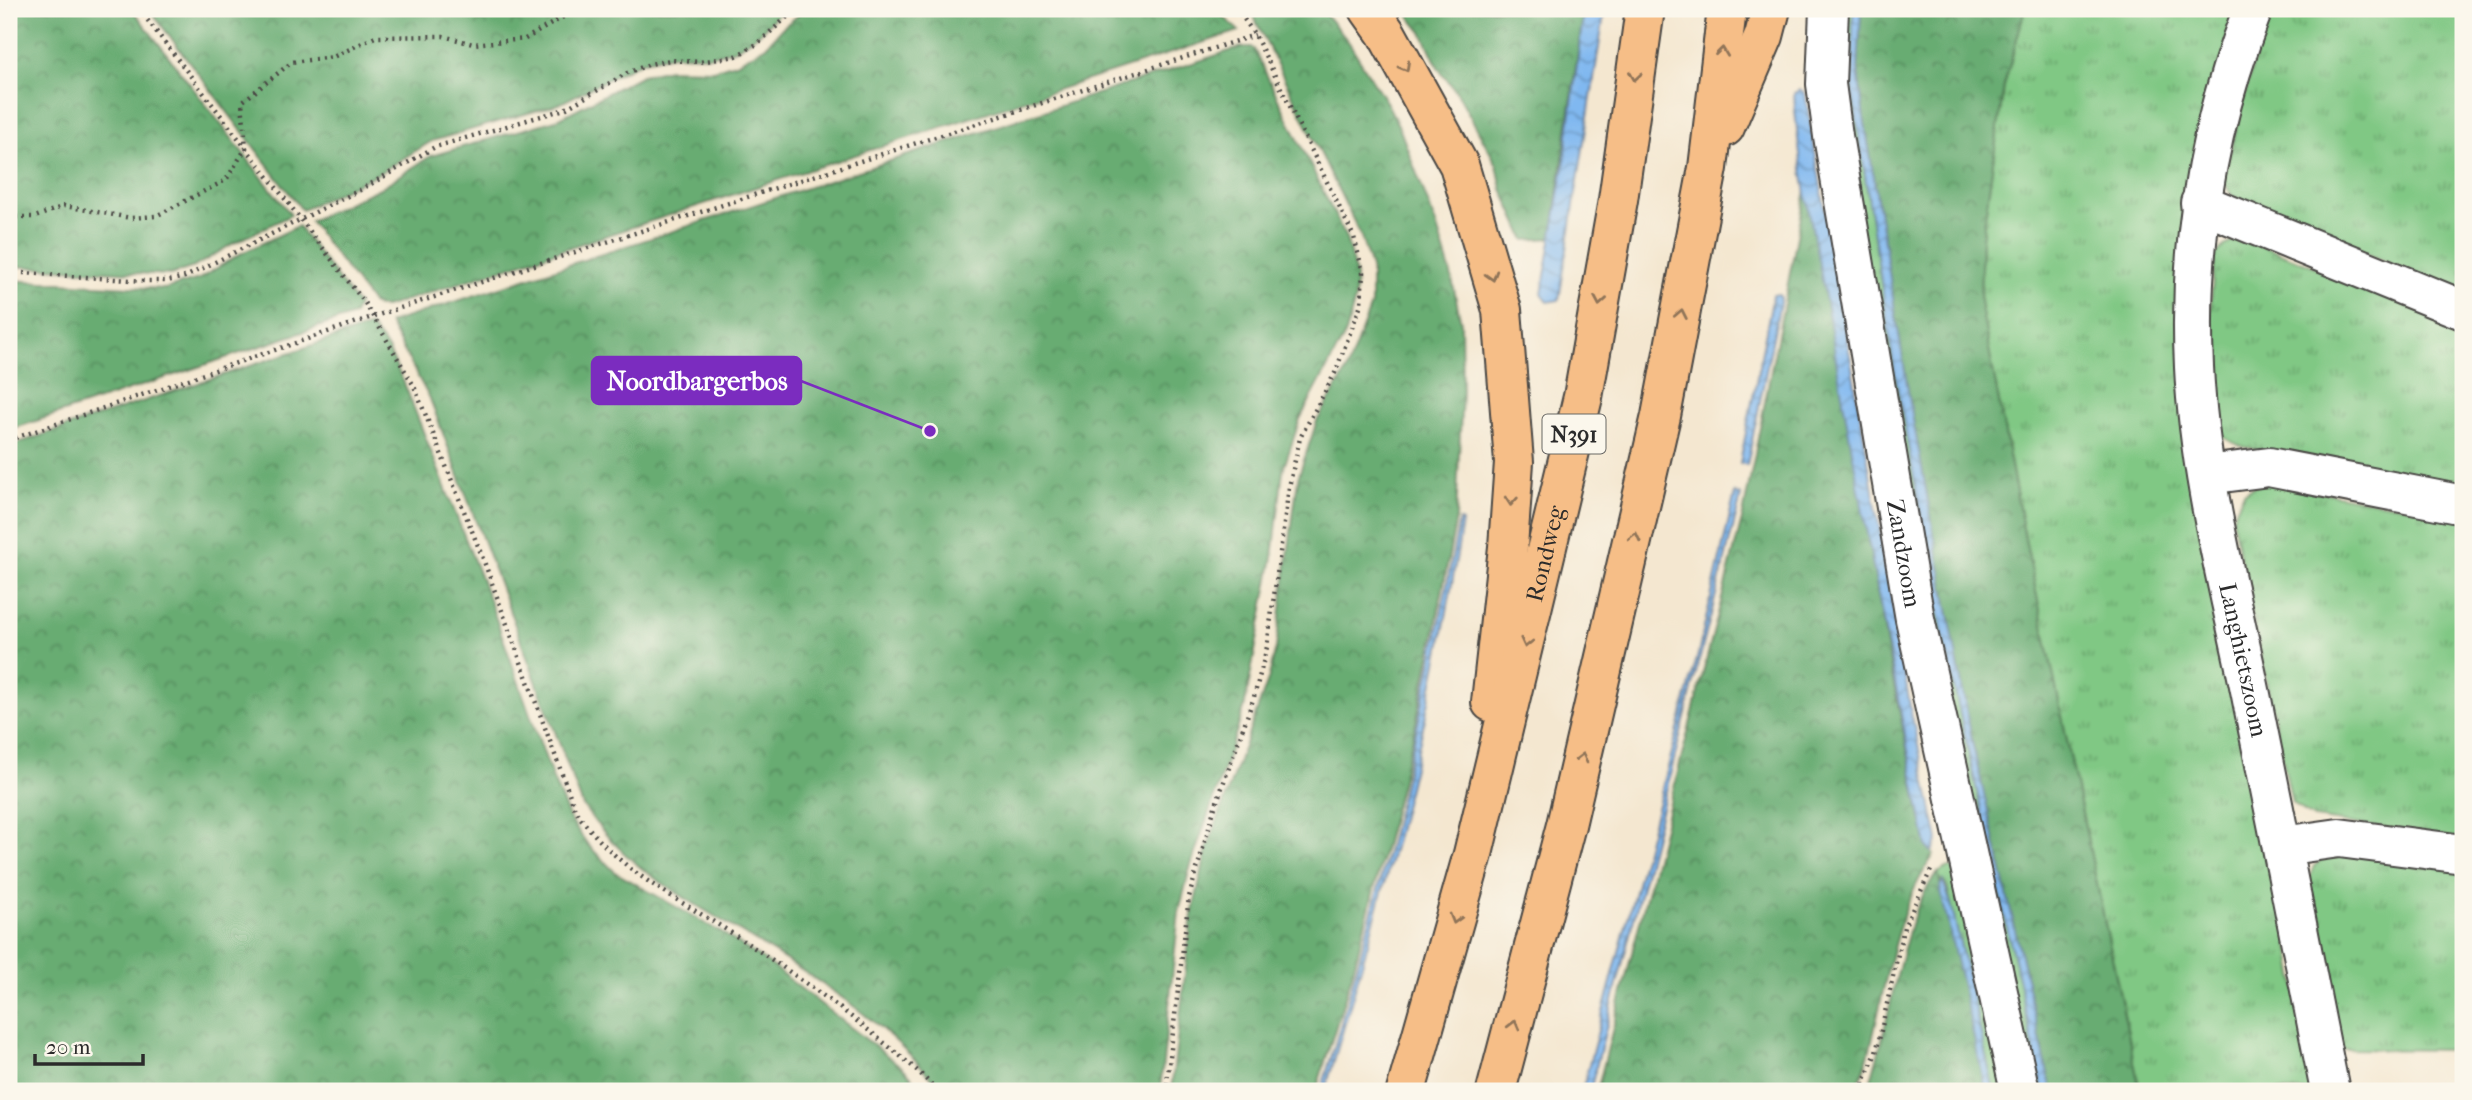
<svg xmlns="http://www.w3.org/2000/svg" width="2472" height="1100" font-family="'IM FELL French Canon',serif">
<defs>
<pattern id="grass-tufts" width="24" height="20" patternUnits="userSpaceOnUse" patternTransform="scale(1.75)"><rect width="24" height="20" fill="#80c884"/><path d="M3 7l-1-3M5 7V3M7 7l1-3M15 17l-1-3M17 17v-4M19 17l1-3" fill="none" stroke="#69a36c"/></pattern>
<pattern id="forest-crowns" width="20" height="18" patternUnits="userSpaceOnUse" patternTransform="scale(1.75)"><rect width="20" height="18" fill="#68ac72"/><path d="M2 6a3 3 0 1 1 6 0M12 15a3 3 0 1 1 6 0" fill="none" stroke="#568c5e"/></pattern>
<pattern id="water-waves" width="16" height="10" patternUnits="userSpaceOnUse" patternTransform="scale(1.75)"><rect width="16" height="10" fill="#80b8f0"/><path d="M0 5q4-4 8 0t8 0" fill="none" stroke="#6996c3"/></pattern>
</defs>
<rect width="100%" height="100%" fill="#fbf7ec"/>
<filter id="ink" filterUnits="userSpaceOnUse"><feTurbulence type="fractalNoise" baseFrequency=".0143" numOctaves="2"/><feDisplacementMap in="SourceGraphic" scale="14" xChannelSelector="R" yChannelSelector="G"/><feConvolveMatrix kernelMatrix="1 2 1 2 8 2 1 2 1" color-interpolation-filters="sRGB"/></filter>
<filter id="wash" filterUnits="userSpaceOnUse"><feTurbulence type="fractalNoise" baseFrequency=".00686" numOctaves="4" result="noise"/><feDisplacementMap in="SourceGraphic" scale="28" xChannelSelector="R" yChannelSelector="G"/><feGaussianBlur stdDeviation="1.57" result="paint"/><feColorMatrix in="noise" values="0 0 0 0 0 0 0 0 0 0 0 0 0 0 0 0 0 1.4 0 .05"/><feComposite in="paint" operator="in"/></filter>
<g filter="url(#wash)">
<rect width="100%" height="100%" fill="#f4e7d0"/>
<path fill="url(#grass-tufts)" stroke="#567a58" stroke-width="2" d="M1839,9H1853V96L1895,374L1944,641L2043,1091H2028L1853,208Z
M2025,9H2239L2182,256L2312,1091H2140L2024,534L1980,302L1982,238L2004,86Z
M2267,9H2463V295L2232,196L2223,180Z
M2241,238L2463,324V491L2245,447C2233,443 2220,438 2215,426C2200,389 2212,297 2215,256L2224,246Z
M2263,482L2463,517V839L2314,818L2292,803L2232,518L2244,492Z
M2330,853L2463,865V1050L2337,1049L2308,883L2314,866Z
M1947,868H1955L2010,1091H1994L1947,886L1943,881L1940,882L1938,873Z"/>
<path fill="url(#forest-crowns)" stroke="#4a6c4e" stroke-width="2" d="M9,9H132L291,215L234,243L194,267L170,275L9,266Z
M149,9H783L760,33L736,49L710,56L673,55L643,61L559,104L432,141L379,173L302,210Z
M806,9H1215L1239,31L385,307H378L372,303L310,221L380,188L431,156L556,120L642,75L669,69L713,70L738,62L766,46L782,28Z
M1250,9H1321L1348,41L1388,105L1399,127L1436,224L1451,274L1461,323L1462,391L1456,518L1433,641L1414,733L1353,971L1316,1091H1171L1192,915L1207,849L1268,680L1276,648L1298,478L1317,421L1346,372L1371,305V268L1360,234Z
M1403,9H1584L1552,238L1525,240L1502,189L1497,165L1458,94L1439,69L1422,32Z
M1861,9H2025L2004,86L1982,238L1980,302L2024,534L2140,1091H2052L1973,746L1910,403L1863,111L1858,70Z
M1242,47H1251L1255,51L1346,238L1356,276L1355,299L1346,333L1300,419L1283,470L1273,557L1244,709L1190,868L1179,912L1160,1091H942C889,1022 808,973 734,928C671,889 627,868 583,806L430,399L389,323Z
M1807,185L1892,675L1927,847L1934,855C1901,902 1890,958 1878,1014C1872,1040 1868,1067 1854,1091H1597L1743,515Z
M298,226L358,305L354,315L9,430V280L165,289L199,279L238,255Z
M370,326L388,349L404,383L488,596L554,782L570,819L588,845L615,872L724,934L768,963L903,1068L925,1091H9V446Z
M1938,873L1986,1091H1867C1889,1035 1901,911 1938,873Z"/>
<path fill="url(#water-waves)" stroke="#56728e" stroke-width="2" d="M1584,9H1605L1559,300L1548,302L1542,293L1564,166Z
M1853,9H1861L1858,70L1863,111L1910,403L1973,746L2052,1091H2043L1944,641L1895,374L1853,96Z
M1800,90L1805,93L1911,712L1938,840L1932,852L1927,847C1893,675 1860,503 1831,330C1818,252 1798,172 1794,93Z
M1778,294L1781,298L1747,465L1740,463L1773,295Z
M1735,493L1741,496L1590,1091H1582L1698,654Z
M1459,521L1462,522C1433,716 1381,904 1325,1091H1321C1378,904 1424,714 1459,521Z
M1943,881L1951,904L1994,1091H1986L1943,902L1940,886Z"/>
</g>
<g filter="url(#ink)">
<g fill="none" stroke-linecap="round" stroke-linejoin="round">
<g stroke="#494744" stroke-width="42">
<g id="minor">
<path id="s1" d="M1829,9L1826,84L1833,136L1915,619L2020,1091"/>
<path id="s2" d="M2253,9C2208,124 2188,244 2194,367C2199,478 2230,591 2252,700C2279,830 2304,961 2330,1091"/>
<path d="M2200,203L2463,310"/>
<path d="M2207,475L2269,467L2463,505"/>
<path d="M2282,846L2339,838L2463,854"/>
</g>
</g>
<g stroke="#494744" stroke-width="42">
<g id="major">
<path d="M1369,9L1386,33L1459,165L1502,310L1514,462L1508,547L1491,702"/>
<path d="M1725,127L1764,36L1771,9"/>
<path id="s3" d="M1406,1091L1473,854L1583,397L1618,200L1645,9"/>
<path d="M1496,1091L1566,825L1661,416L1708,168L1727,9"/>
</g>
</g>
<path stroke="#494744" stroke-width="4.5" stroke-dasharray="2 5" stroke-linecap="butt" d="M139,9L365,303L414,386L482,556L576,812C622,874 667,892 730,932C781,965 830,999 877,1037C897,1054 920,1070 936,1091
M9,217H35L64,206L131,218L156,216L226,180L246,148L242,102L292,62L333,57L375,37L443,36L473,44L525,39L577,9
M9,272L145,281H167L185,277L364,188L435,147L565,109L627,73L650,64L670,60L700,62L736,56L757,44L796,9
M9,440L375,316L1255,35
M1166,1091L1189,897L1214,810L1254,697L1267,647L1289,487L1300,438L1335,373L1361,304L1363,272L1354,237L1255,35L1237,9
M1860,1091L1876,1053L1904,927L1931,870"/>
<use href="#minor" stroke="#fff" stroke-width="38"/>
<use href="#major" stroke="#f6be87" stroke-width="38"/>
</g>
<defs><path id="oneway-chevron" d="M-2-3.5L2.5 0L-2 3.5" fill="none" stroke-width="1.6" stroke-linecap="round" stroke-linejoin="round" transform="scale(1.75)"/></defs>
<g stroke="#907459">
<use href="#oneway-chevron" transform="translate(1722 52) rotate(-83)"/>
<use href="#oneway-chevron" transform="translate(1405 67) rotate(61)"/>
<use href="#oneway-chevron" transform="translate(1635 76) rotate(98)"/>
<use href="#oneway-chevron" transform="translate(1492 276) rotate(73)"/>
<use href="#oneway-chevron" transform="translate(1600 301) rotate(100)"/>
<use href="#oneway-chevron" transform="translate(1681 314) rotate(-79)"/>
<use href="#oneway-chevron" transform="translate(1511 501) rotate(94)"/>
<use href="#oneway-chevron" transform="translate(1635 537) rotate(-77)"/>
<use href="#oneway-chevron" transform="translate(1526 643) rotate(103)"/>
<use href="#oneway-chevron" transform="translate(1582 758) rotate(-76)"/>
<use href="#oneway-chevron" transform="translate(1455 919) rotate(106)"/>
<use href="#oneway-chevron" transform="translate(1514 1025) rotate(-75)"/>
</g>
</g>
<g text-anchor="middle" stroke-width="5" stroke-linejoin="round" paint-order="stroke">
<rect fill="#fbf7ec" stroke="#696865" stroke-width="2" x="1542.5" y="414.5" width="63" height="39" rx="5"/>
<g font-size="23" font-weight="bold" fill="#2b2b2b">
<text x="1574" y="442">N391</text>
</g>
<g font-size="24" fill="#2b2b2b" stroke="#fbf7ec">
<text dy="8" stroke="none"><textPath href="#s1" startOffset="551">Zandzoom</textPath></text>
<text dy="8" stroke="none"><textPath href="#s3" startOffset="555">Rondweg</textPath></text>
<text dy="8" stroke="none"><textPath href="#s2" startOffset="663">Langhietszoom</textPath></text>
</g>
</g>
<path fill="none" stroke="#7b2cbf" stroke-width="2.5" d="M930 431L801 381"/>
<circle fill="#7b2cbf" stroke="#fbf7ec" stroke-width="2.5" cx="930" cy="431" r="7"/>
<rect fill="#7b2cbf" stroke="#7b2cbf" stroke-width="2.5" x="592" y="357" width="209" height="47" rx="7"/>
<g font-size="26" text-anchor="middle" font-weight="bold" fill="#fff">
<text x="697" y="390">Noordbargerbos</text>
</g>
<rect width="2472" height="1100" fill="none" stroke="#fbf7ec" stroke-width="35"/>
<path d="M35 1054v10h108v-10" fill="none" stroke="#2b2b2b" stroke-width="3.5"/>
<text x="46" y="1054" font-size="21" fill="#2b2b2b" stroke="#fbf7ec" stroke-width="5" paint-order="stroke">20 m</text>
</svg>
